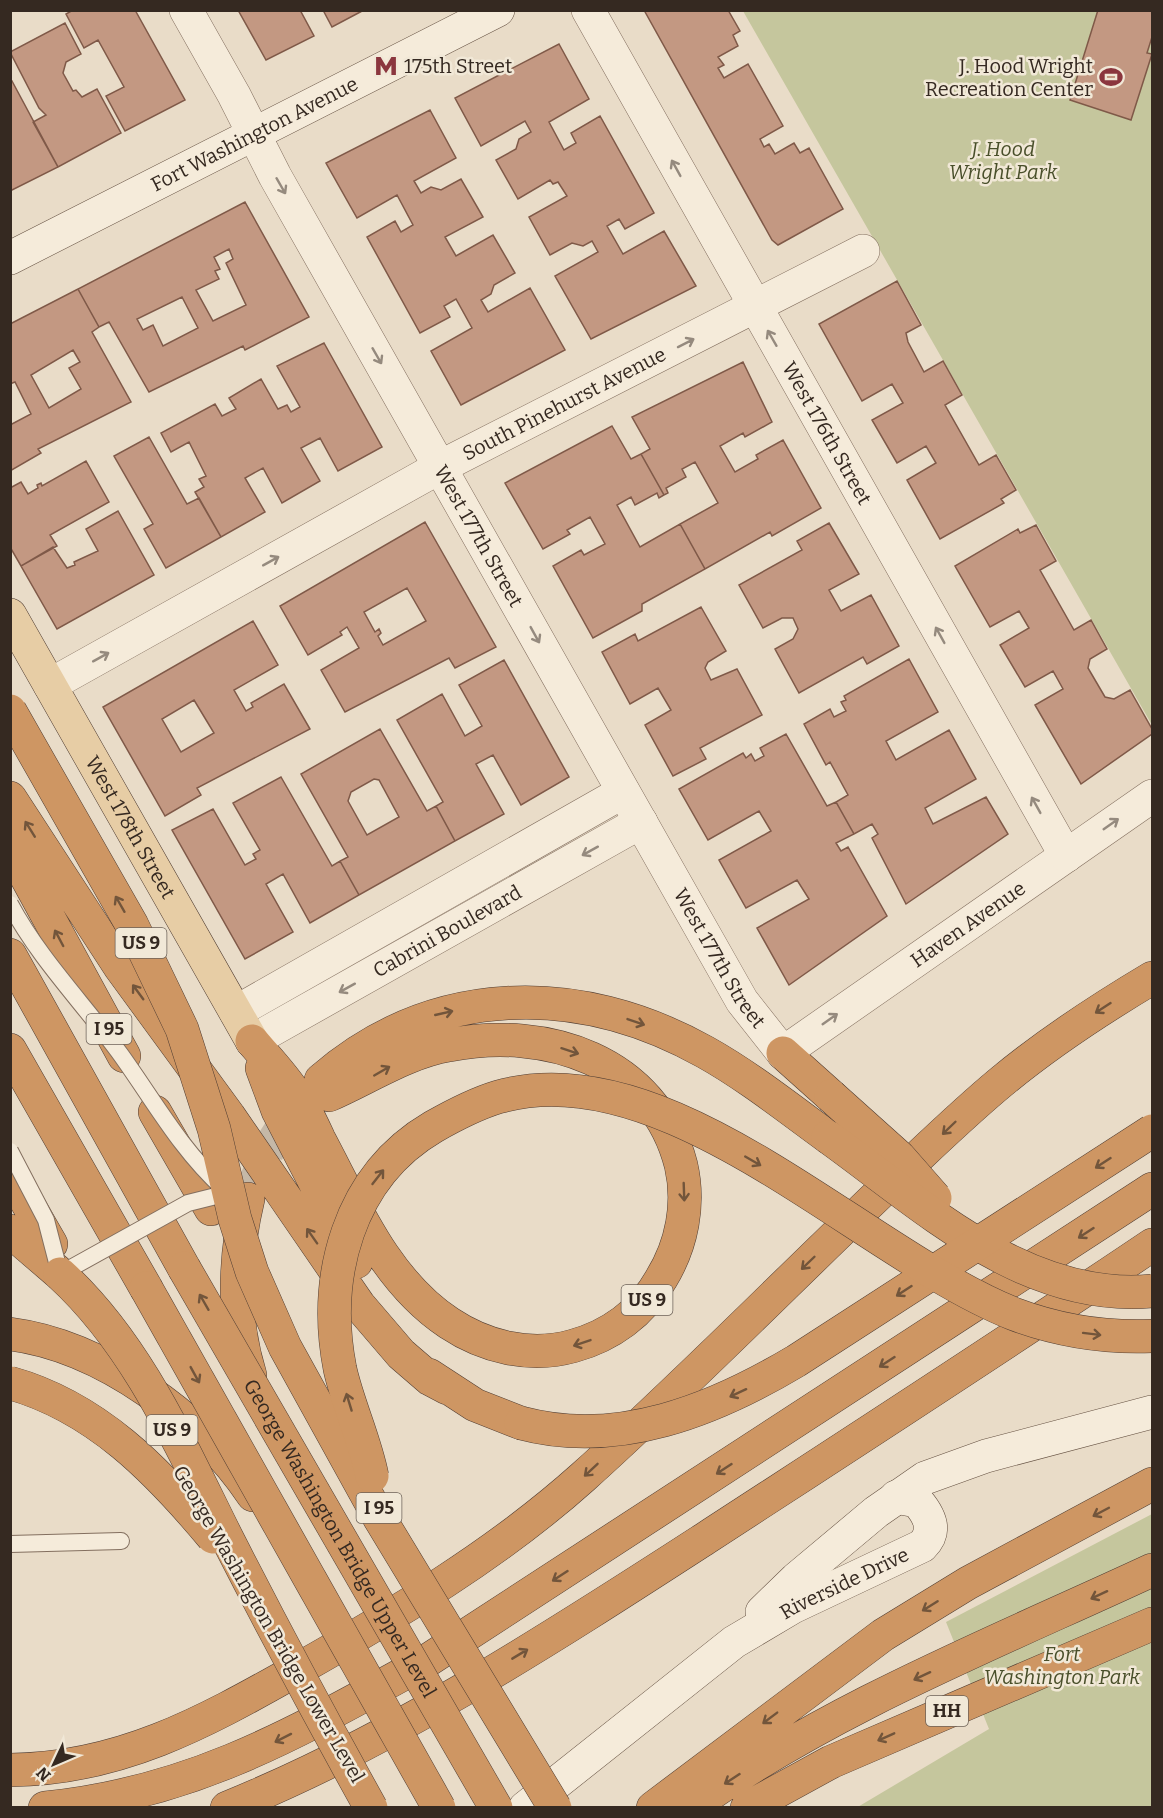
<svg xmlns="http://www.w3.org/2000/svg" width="1163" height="1818" font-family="Bitter,serif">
<rect width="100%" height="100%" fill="#e9dcc8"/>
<path fill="#c5c69d" d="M743,11H1152V725Z
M1152,1514V1807L856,1808L989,1729L946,1622Z"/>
<path fill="#c39882" stroke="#7f5948" stroke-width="1.5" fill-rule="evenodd" d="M73,10H135L185,100L125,131L106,96L124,87L98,40L84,48L66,14Z
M238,10H300L314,36L266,60Z
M323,10H364L332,27Z
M644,10H728L740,31L733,35L738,46L718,57L724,65L718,68L724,78L748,64L783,126L760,139L764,147L769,144L775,154L794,143L800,153L809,148L843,209L778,245L772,240Z
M1098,10H1152V37L1147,53L1152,54L1131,120L1070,100Z
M65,23L81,54L66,62L63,73L73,91L76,90L82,97L97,89L121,133L58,167L33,122L46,115L39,108L10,52Z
M559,44L589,99L549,122L564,150L576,143L571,133L600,116L654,213L625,229L619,219L607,226L623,254L664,231L696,286L591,339L555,276L598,252L592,241L583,246L572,243L550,255L529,217L567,196L558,182L553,184L550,180L518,199L496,160L516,149L519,139L531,132L525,121L481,146L455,98Z
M12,81L58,167L10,191V82Z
M430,110L456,158L414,181L421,193L431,187L441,190L461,179L483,217L445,237L456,256L493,235L515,273L494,285L491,294L481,300L488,312L530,288L565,350L461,405L431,351L472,328L456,299L444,306L450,317L420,333L367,237L395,221L401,232L413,225L397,195L357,218L326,163Z
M245,202L309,317L245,350L243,346L149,392L109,322L99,327L78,289ZM229,249L233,259L226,263L246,305L213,321L196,290L219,279L215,271L220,269L214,257ZM182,297L198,328L163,346L153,325L143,330L137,319Z
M897,281L921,325L906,333L908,342L924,372L943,361L962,395L945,405L979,465L996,455L1016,490L1001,499L1004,503L940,539L907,480L936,463L926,446L897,463L872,420L903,403L892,384L862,401L819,324Z
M78,289L99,327L92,332L131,402L38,449L41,453L10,471V425L31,414L15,382L10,384V324ZM73,350L80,362L69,368L81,389L49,408L31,375Z
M324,343L382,447L338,471L320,438L301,448L320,481L282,503L263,468L245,478L265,512L221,537L195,492L204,487L199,479L206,476L189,442L171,452L161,433L215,404L222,416L236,409L229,398L261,379L278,409L287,405L291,412L300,407L277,366Z
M743,362L772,422L745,437L743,433L720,446L735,472L758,459L756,455L783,440L821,508L772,536L770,532L705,569L680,524L718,503L695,462L682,469L686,477L666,488L668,493L664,495L641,454L650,449L632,417Z
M612,426L631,459L641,454L664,495L659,498L657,493L635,505L631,497L617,505L640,547L680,524L705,569L642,604V611L593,638L553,566L581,550L584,555L605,544L590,517L567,530L570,534L543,549L505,483Z
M149,437L187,504L199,498L221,537L166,568L144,529L153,524L114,456Z
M86,461L109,502L50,535L57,546L21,566L10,547V488L21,482L28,494L38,488L37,485L41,483L42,486Z
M118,511L154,575L57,629L21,566L53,547L67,568L75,565L74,562L98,551L86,529Z
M425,522L496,647L455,668L449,658L345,712L321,670L359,648L347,627L340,632L342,635L308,655L280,606ZM407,588L426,621L383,645L378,636L381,633L379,629L375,632L364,612Z
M829,523L859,574L829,590L841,611L871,595L899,646L867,664L863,657L799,693L775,649L793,639L798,629L793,618H782L763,628L739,585L802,550L797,541Z
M1036,525L1056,561L1040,570L1074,630L1091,620L1107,649L1090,659L1088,668L1105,697L1114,699L1130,690L1152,729V734L1081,784L1035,705L1063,689L1053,671L1025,687L1000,645L1029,628L1019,611L990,627L955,566L1018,529L1020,533Z
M701,607L726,651L708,662L705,668L711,680L737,669L762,715L700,748L706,759L673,776L645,725L671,710L658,688L630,704L602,652L635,634L638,641Z
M253,621L278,665L234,690L246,711L253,707L251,703L284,684L310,729L197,788L201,795L165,816L103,707ZM194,700L214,733L181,752L162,719Z
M909,659L938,712L886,741L896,760L949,730L976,779L925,808L933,824L986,797L1008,834L906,904L872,838L878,834L872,824L854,834L836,802L848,795L830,762L826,765L804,724L830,709L834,717L846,711L841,702L846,700L844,696Z
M504,660L569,777L521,805L493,755L476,764L504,814L455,841L436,806L443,802L397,720L442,694L465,736L482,726L459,685Z
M380,729L427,811L436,806L455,841L359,895L340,861L348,857L301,774ZM374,779L379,780L399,817L367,835L348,801L351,792Z
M786,734L827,806L836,802L854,834L836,843L841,851L848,847L887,916L789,985L757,928L809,899L797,880L746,908L719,860L771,831L759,811L708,840L679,789L743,753L746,758L751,754L755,761L764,756L760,748Z
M281,777L332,866L340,861L359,895L310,923L283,874L266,884L293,932L245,959L172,830L213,809L245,865L256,859L253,854L260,850L233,803Z"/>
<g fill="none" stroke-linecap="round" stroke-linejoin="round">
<path stroke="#c5b8a7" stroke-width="33" stroke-dasharray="33 16" stroke-linecap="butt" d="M248,1199L270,1146L298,1103"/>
<g stroke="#836f5f" stroke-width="18">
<path id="service" d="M10,1544L121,1541"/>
</g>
<g stroke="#836f5f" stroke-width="34">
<g id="minor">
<path id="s1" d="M186,10L234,95L275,176L742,1001L783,1053L1152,796"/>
<path id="s2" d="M588,10L1066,856"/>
<path id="s3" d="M50,685L440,467L863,251"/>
<path d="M236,1012L623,792"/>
<path id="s4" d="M252,1041L641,822"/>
</g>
</g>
<g stroke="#655142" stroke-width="34">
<g id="secondary">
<path id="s5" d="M10,258L498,10"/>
<path d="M762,1612L796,1579L876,1512L925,1478L986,1456L1152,1412"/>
<path id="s6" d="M525,1808L734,1642L793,1607L922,1546C937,1531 930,1516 917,1501L896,1497"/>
</g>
</g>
<g stroke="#513e33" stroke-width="34">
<g id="primary">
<path id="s7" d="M10,615L252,1041"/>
</g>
</g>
<g stroke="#513e33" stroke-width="34">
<path id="motorway" d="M10,798L120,967L229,1116L359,1305L401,1354L430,1379L447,1388
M10,847L124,1056
M10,955L184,1268
M252,1041C266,1058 283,1075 295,1094C305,1108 312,1124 319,1139C354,1204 384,1280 449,1323C485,1347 530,1358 573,1346C610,1336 642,1313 661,1279C682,1245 690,1204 681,1165C654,1060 546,1026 449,1045C407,1052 368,1078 329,1095
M10,1050L146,1288
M783,1053L831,1096
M262,1068L278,1111L356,1262
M321,1080C433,983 578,981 705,1052C748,1076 788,1108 828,1137
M155,1112L211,1209
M10,1173L51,1244
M248,1199C234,1258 232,1317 250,1375
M10,1231L59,1273
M10,1334C103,1346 202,1419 253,1495
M429,1375L475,1405L521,1423
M10,1770C119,1769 203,1723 295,1671C396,1614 496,1555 583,1477C692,1379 794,1274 901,1173C934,1142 966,1111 1001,1082C1048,1043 1100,1009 1152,978
M45,1808C194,1793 297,1732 425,1662L1152,1189
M227,1808C396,1739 553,1637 706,1538C855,1441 1005,1344 1152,1245
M653,1808L883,1635L968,1583L1152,1484
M690,1808C832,1707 995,1643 1152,1570
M747,1808L831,1762L1152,1624"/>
</g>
<use href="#service" stroke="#f5ebda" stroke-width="16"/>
<use href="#minor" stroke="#f5ebda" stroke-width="33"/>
<use href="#secondary" stroke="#f5ebda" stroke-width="33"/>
<use href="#primary" stroke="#e7cda5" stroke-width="33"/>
<use href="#motorway" stroke="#ce9663" stroke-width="33"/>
<g stroke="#836f5f" stroke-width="18" stroke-linecap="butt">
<path id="service-bridge" d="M10,904C40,960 84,1004 121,1055C154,1101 181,1150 223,1188
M10,1151L46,1220L60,1274L188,1203L228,1193"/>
</g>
<g stroke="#513e33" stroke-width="34" stroke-linecap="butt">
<g id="motorway-bridge">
<path d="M10,711L132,925L182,1029L214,1129L235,1219L252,1272L285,1347L380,1519L555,1808"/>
<path d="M831,1096L899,1157L935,1198"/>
<path d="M828,1137C924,1206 1026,1303 1152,1291"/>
<path id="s8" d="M184,1268L496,1808"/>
<path d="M60,1274C139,1346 182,1449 229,1542C275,1632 322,1720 371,1808"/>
<path d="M146,1288L439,1808"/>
<path d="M10,1383C96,1407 157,1470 213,1537"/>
<path d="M521,1423C618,1449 714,1410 796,1361L1152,1131"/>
<path d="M372,1476C365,1440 348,1405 340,1369C322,1277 348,1177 433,1127C454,1115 475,1104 498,1097C668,1048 863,1254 1014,1314C1059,1331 1104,1338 1152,1336"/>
</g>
</g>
<use href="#service-bridge" stroke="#f5ebda" stroke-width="16"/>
<use href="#motorway-bridge" stroke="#ce9663" stroke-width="33"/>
</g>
<defs><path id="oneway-shaft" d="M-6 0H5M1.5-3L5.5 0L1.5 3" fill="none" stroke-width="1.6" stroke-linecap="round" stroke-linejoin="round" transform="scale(1.5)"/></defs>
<g stroke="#958a7e">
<use href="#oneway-shaft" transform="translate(676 168) rotate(-119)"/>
<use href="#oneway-shaft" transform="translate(281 186) rotate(60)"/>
<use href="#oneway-shaft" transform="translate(772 338) rotate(-120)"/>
<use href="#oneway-shaft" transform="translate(686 343) rotate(-27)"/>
<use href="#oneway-shaft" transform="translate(377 356) rotate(60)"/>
<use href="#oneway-shaft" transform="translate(271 561) rotate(-29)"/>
<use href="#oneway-shaft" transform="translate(535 635) rotate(61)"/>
<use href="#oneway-shaft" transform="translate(940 635) rotate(-119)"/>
<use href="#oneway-shaft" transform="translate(101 657) rotate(-29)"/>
<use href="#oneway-shaft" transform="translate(1036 805) rotate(-119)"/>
<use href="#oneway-shaft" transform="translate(1111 824) rotate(-35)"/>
<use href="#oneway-shaft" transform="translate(590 851) rotate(151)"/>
<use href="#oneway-shaft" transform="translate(347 988) rotate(151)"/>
<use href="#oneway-shaft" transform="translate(830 1019) rotate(-35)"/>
</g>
<g stroke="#72553b">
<use href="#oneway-shaft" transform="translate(30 829) rotate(-122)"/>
<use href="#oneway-shaft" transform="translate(120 904) rotate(-120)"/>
<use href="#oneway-shaft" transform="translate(59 938) rotate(-118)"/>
<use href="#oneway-shaft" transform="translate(138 992) rotate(-126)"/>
<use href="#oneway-shaft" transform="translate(1103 1008) rotate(147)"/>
<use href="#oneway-shaft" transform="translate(444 1013) rotate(-13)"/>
<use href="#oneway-shaft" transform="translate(636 1022) rotate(19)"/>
<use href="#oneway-shaft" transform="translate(570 1051) rotate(18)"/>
<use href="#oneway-shaft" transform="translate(382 1071) rotate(-30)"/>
<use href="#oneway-shaft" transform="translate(949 1128) rotate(136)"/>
<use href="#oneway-shaft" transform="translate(753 1161) rotate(30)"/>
<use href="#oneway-shaft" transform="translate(1103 1163) rotate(147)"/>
<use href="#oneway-shaft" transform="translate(378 1177) rotate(-52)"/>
<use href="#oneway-shaft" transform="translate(684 1192) rotate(88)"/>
<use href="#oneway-shaft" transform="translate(1086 1233) rotate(147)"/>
<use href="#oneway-shaft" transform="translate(312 1236) rotate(-125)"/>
<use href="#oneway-shaft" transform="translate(808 1263) rotate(136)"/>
<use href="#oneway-shaft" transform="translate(904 1291) rotate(147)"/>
<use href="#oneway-shaft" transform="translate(204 1302) rotate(-120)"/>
<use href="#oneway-shaft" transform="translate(1092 1334) rotate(7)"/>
<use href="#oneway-shaft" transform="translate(582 1343) rotate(161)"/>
<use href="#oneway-shaft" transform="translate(887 1362) rotate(147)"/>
<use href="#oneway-shaft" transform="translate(195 1375) rotate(61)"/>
<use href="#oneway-shaft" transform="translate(738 1393) rotate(155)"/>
<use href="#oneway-shaft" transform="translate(349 1402) rotate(-107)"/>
<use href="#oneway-shaft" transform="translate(724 1469) rotate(147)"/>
<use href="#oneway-shaft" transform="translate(591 1470) rotate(137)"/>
<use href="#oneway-shaft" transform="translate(1101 1512) rotate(152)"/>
<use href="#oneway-shaft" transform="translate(560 1576) rotate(147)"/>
<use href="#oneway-shaft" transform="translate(1099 1595) rotate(155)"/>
<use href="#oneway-shaft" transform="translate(930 1606) rotate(148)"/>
<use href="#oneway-shaft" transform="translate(520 1654) rotate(-31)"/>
<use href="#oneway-shaft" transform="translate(922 1676) rotate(155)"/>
<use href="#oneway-shaft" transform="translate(770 1718) rotate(143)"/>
<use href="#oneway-shaft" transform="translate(886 1737) rotate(156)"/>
<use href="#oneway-shaft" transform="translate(283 1738) rotate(153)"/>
<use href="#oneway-shaft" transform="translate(732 1779) rotate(147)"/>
</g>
<defs>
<g id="metro-bare" transform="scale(1.8)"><path d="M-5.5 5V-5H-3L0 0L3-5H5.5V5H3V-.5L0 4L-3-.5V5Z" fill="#8b363e" stroke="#f1e8d7" stroke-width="2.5" paint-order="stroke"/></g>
<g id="stadium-bare" transform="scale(1.8)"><path d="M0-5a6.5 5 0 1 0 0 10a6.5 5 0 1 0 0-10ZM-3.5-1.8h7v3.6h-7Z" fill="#8b363e" stroke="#f1e8d7" stroke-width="2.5" paint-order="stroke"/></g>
</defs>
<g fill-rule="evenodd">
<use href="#metro-bare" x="386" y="66"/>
<use href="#stadium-bare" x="1111" y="77"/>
</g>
<g text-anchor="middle" stroke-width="5" stroke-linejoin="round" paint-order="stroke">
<g fill="#f1e8d7" stroke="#6d6258" stroke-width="1.5">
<rect x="115.5" y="928" width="51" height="30" rx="4.5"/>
<rect x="86.5" y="1014" width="45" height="30" rx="4.5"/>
<rect x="621.5" y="1285" width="51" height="30" rx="4.5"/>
<rect x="146.5" y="1415" width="51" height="30" rx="4.5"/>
<rect x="356.5" y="1493" width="45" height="30" rx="4.5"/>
<rect x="926" y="1696" width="42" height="30" rx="4.5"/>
</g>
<g font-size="18" font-weight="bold" fill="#352921">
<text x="141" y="949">US 9</text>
<text x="109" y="1035">I 95</text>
<text x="647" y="1306">US 9</text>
<text x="172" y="1436">US 9</text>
<text x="379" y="1514">I 95</text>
<text x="947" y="1717">HH</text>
</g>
<g font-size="20" fill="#352921" stroke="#f1e8d7" text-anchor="start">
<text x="404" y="73">175th Street</text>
<text x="1093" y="73" text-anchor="end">J. Hood Wright<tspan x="1093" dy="23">Recreation Center</tspan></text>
</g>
<g font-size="20" fill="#352921" stroke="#f1e8d7">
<text dy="7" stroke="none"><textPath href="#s5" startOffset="274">Fort Washington Avenue</textPath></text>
<text dy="7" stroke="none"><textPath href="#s3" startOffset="586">South Pinehurst Avenue</textPath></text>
<text dy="7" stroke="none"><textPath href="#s2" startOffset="486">West 176th Street</textPath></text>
<text dy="7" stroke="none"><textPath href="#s1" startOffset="602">West 177th Street</textPath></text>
<text dy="7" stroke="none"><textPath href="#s7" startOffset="244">West 178th Street</textPath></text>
<text dy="7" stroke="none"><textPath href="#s1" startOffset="1428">Haven Avenue</textPath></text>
<text dy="7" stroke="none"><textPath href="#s4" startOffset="224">Cabrini Boulevard</textPath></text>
<text dy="7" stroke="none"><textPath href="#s1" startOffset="1088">West 177th Street</textPath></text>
<text dy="7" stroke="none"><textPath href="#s8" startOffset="312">George Washington Bridge Upper Level</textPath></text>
<text dy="7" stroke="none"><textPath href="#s6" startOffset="392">Riverside Drive</textPath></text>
<text transform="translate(269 1624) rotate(60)" y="7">George Washington Bridge Lower Level</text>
</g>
<g font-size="20" font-style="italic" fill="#494f2a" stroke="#f1e8d7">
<text x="1003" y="156">J. Hood<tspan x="1003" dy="23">Wright Park</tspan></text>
<text x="1062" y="1661">Fort<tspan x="1062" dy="23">Washington Park</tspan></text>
</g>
</g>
<rect width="1163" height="1818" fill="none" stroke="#352921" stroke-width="24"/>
<g transform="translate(54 1764) rotate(226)" stroke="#f1e8d7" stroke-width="4.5" paint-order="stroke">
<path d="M0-4.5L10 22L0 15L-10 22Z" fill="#352921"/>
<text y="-9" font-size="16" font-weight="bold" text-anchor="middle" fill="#352921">N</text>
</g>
</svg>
